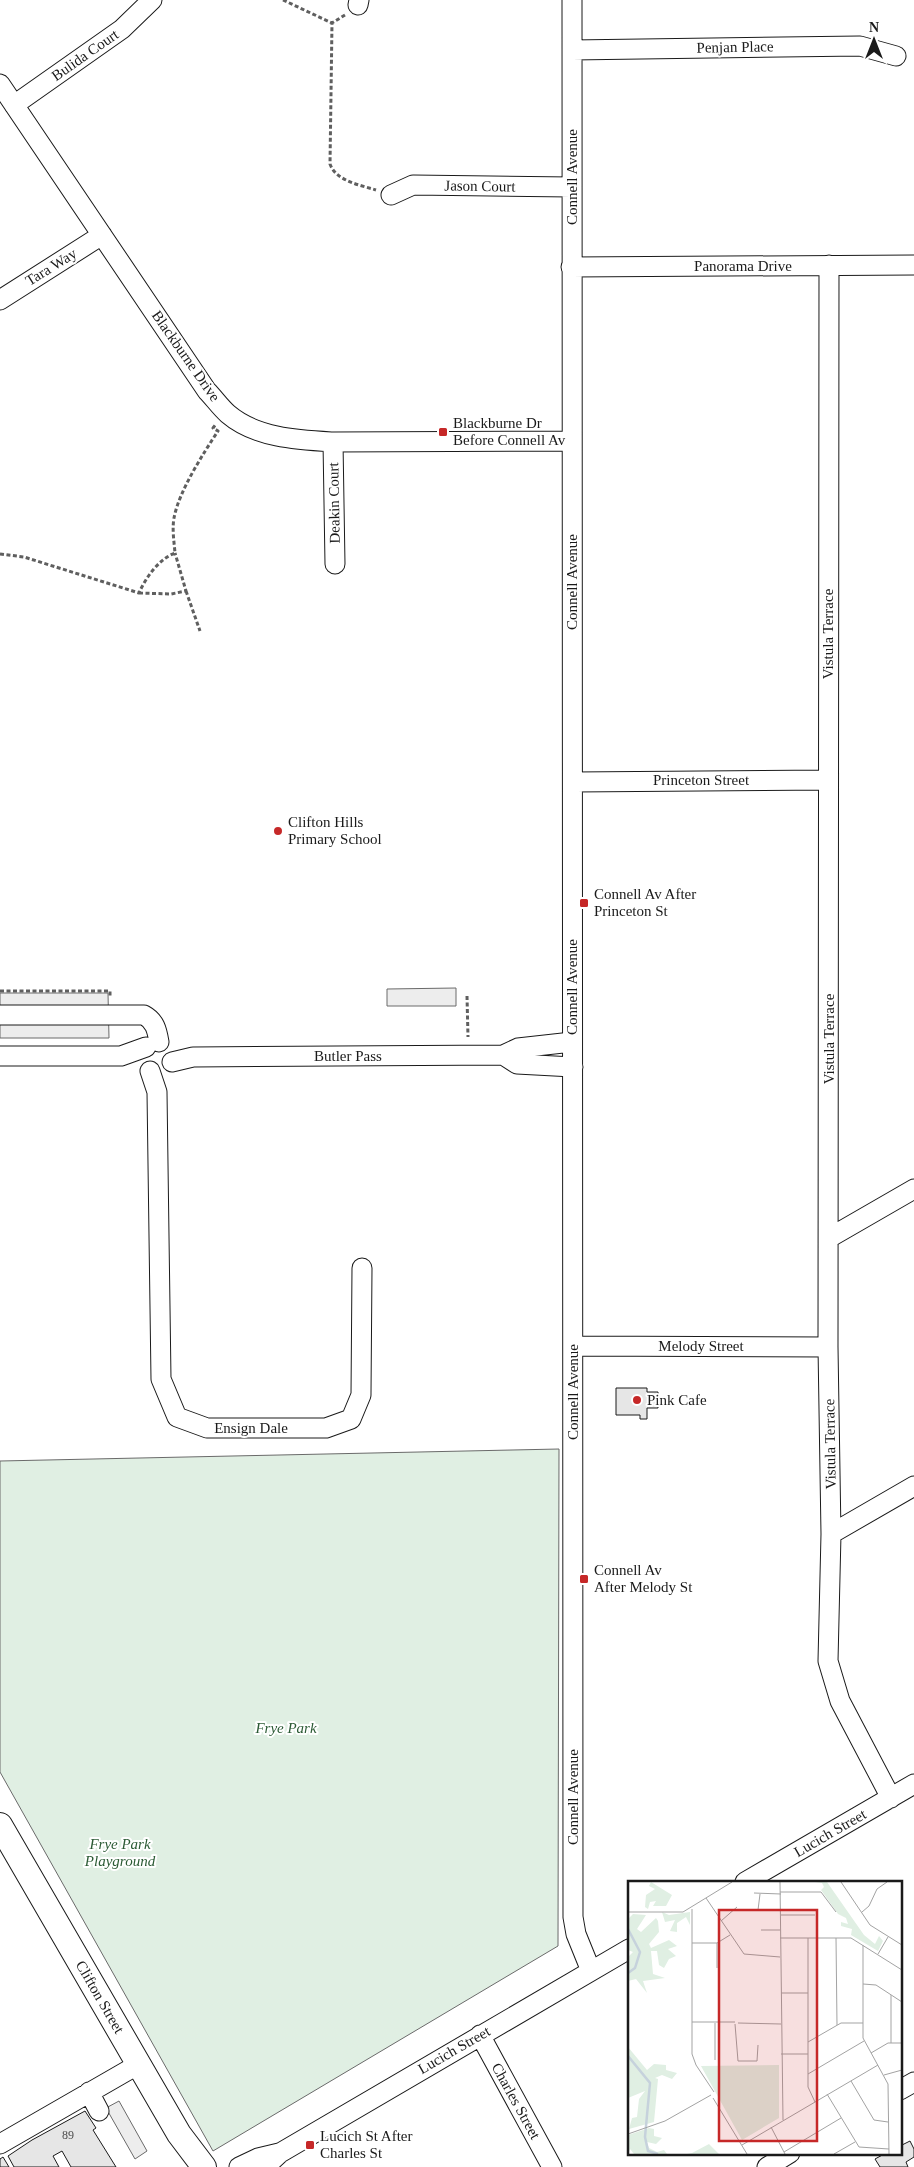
<svg xmlns="http://www.w3.org/2000/svg" width="914" height="2167" font-family="'Times New Roman',serif">
<rect width="100%" height="100%" fill="#fff"/>
<path fill="#e0efe3" stroke="#6a6a6a" d="M559,1449L558,1946L213,2151L0,1772V1461Z"/>
<path fill="#ededed" stroke="#6a6a6a" d="M456,988V1006H387V989Z
M0,993H108L109,1038H0Z
M119,2101L147,2151L135,2159L106,2108Z"/>
<path fill="#e6e6e6" stroke="#1a1a1a" d="M616,1388H647V1392H658V1408H647V1419H640V1415H616Z
M85,2111L96,2128L93,2130L116,2167H71L62,2151L53,2156L59,2167H14L8,2156L32,2140Z
M910,2141L914,2149V2157L906,2162L908,2167H880L875,2159L886,2153H900V2146Z
M3,2157L9,2167H0V2159Z"/>
<g fill="none" stroke-linecap="round" stroke-linejoin="round">
<g stroke="#1a1a1a" stroke-width="21">
<path id="minor" d="M572,0L573,1917L576,1934L591,1971
M358,5L359,0
M572,50L860,46L896,56
M0,84L207,391C214,398 220,407 228,414C256,438 298,440 333,442L571,441
M14,105L122,29L152,0
M391,195L413,185L571,187
M829,265L828,1347L831,1534L828,1661L840,1701L891,1798
M571,267L914,265
M0,300L102,235
M333,442L335,564
M574,782L828,780
M0,1015H144C155,1021 157,1030 159,1042
M503,1055L517,1064L573,1067
M0,1056H121L146,1047
M172,1062L193,1057L503,1055L518,1048L572,1042
M150,1071L157,1092L161,1379L177,1417L207,1428H326L351,1419L361,1395L362,1268
M829,1238L914,1189
M573,1346L828,1347
M831,1534L914,1486
M745,1882L914,1784
M480,2035L552,2167
M900,2090L914,2082
M89,2092L99,2111
M0,2144L139,2064
M239,2167L258,2158L279,2153
M265,2167L280,2153L629,1949
M767,2167L790,2153"/>
</g>
<g stroke="#1a1a1a" stroke-width="26">
<path id="major" d="M0,1825L179,2134L204,2167"/>
</g>
<path stroke="#5f5f5f" stroke-width="3" stroke-dasharray="4 2.5" stroke-linecap="butt" d="M283,0L332,23
M345,15L332,23L330,164C336,181 360,185 376,190
M0,554L24,557L139,593C146,577 159,559 175,553C174,541 172,529 174,518C179,491 203,454 218,431L213,428L216,424
M186,591L200,631
M139,593L171,594L186,591L175,553
M0,991H110V998
M467,996L468,1037"/>
<use href="#minor" stroke="#fff" stroke-width="19"/>
<use href="#major" stroke="#fff" stroke-width="24"/>
</g>
<g fill="#c62828" stroke="#fff" stroke-width="2">
<rect x="438" y="427" width="10" height="10" rx="2.5"/>
<circle cx="278" cy="831" r="5"/>
<rect x="579" y="898" width="10" height="10" rx="2.5"/>
<circle cx="637" cy="1400" r="5"/>
<rect x="579" y="1574" width="10" height="10" rx="2.5"/>
<rect x="305" y="2140" width="10" height="10" rx="2.5"/>
</g>
<g text-anchor="middle" stroke-width="4" stroke-linejoin="round" paint-order="stroke">
<g font-size="12" fill="#4d4d4d">
<text x="68" y="2139">89</text>
</g>
<g font-size="15" fill="#1a1a1a" stroke="#fff">
<text transform="translate(735 47) rotate(-1)" y="5">Penjan Place</text>
<text transform="translate(85 55) rotate(-35)" y="5">Bulida Court</text>
<text transform="translate(572 177) rotate(-90)" y="5">Connell Avenue</text>
<text transform="translate(480 186) rotate(1)" y="5">Jason Court</text>
<text x="743" y="271">Panorama Drive</text>
<text transform="translate(51 267) rotate(-32)" y="5">Tara Way</text>
<text transform="translate(186 356) rotate(55)" y="5">Blackburne Drive</text>
<text transform="translate(334 503) rotate(-91)" y="5">Deakin Court</text>
<text transform="translate(572 582) rotate(-90)" y="5">Connell Avenue</text>
<text transform="translate(828 634) rotate(-90)" y="5">Vistula Terrace</text>
<text x="701" y="785">Princeton Street</text>
<text transform="translate(572 987) rotate(-90)" y="5">Connell Avenue</text>
<text transform="translate(829 1039) rotate(-90)" y="5">Vistula Terrace</text>
<text x="348" y="1061">Butler Pass</text>
<text x="701" y="1351">Melody Street</text>
<text transform="translate(573 1392) rotate(-90)" y="5">Connell Avenue</text>
<text x="251" y="1433">Ensign Dale</text>
<text transform="translate(830 1444) rotate(-91)" y="5">Vistula Terrace</text>
<text transform="translate(573 1797) rotate(-90)" y="5">Connell Avenue</text>
<text transform="translate(830 1833) rotate(-30)" y="5">Lucich Street</text>
<text transform="translate(100 1997) rotate(60)" y="5">Clifton Street</text>
<text transform="translate(454 2050) rotate(-30)" y="5">Lucich Street</text>
<text transform="translate(516 2101) rotate(61)" y="5">Charles Street</text>
</g>
<g font-size="15" fill="#1a1a1a" stroke="#fff" text-anchor="start">
<text x="453" y="428">Blackburne Dr<tspan x="453" dy="17">Before Connell Av</tspan></text>
<text x="288" y="827">Clifton Hills<tspan x="288" dy="17">Primary School</tspan></text>
<text x="594" y="899">Connell Av After<tspan x="594" dy="17">Princeton St</tspan></text>
<text x="647" y="1405">Pink Cafe</text>
<text x="594" y="1575">Connell Av<tspan x="594" dy="17">After Melody St</tspan></text>
<text x="320" y="2141">Lucich St After<tspan x="320" dy="17">Charles St</tspan></text>
</g>
<g font-size="15" font-style="italic" fill="#2b5a34" stroke="#fff">
<text x="286" y="1733">Frye Park</text>
<text x="120" y="1849">Frye Park<tspan x="120" dy="17">Playground</tspan></text>
</g>
</g>
<g transform="translate(628 1881)">
<rect width="274" height="274" fill="#fff"/>
<path d="M23,1L44,14L38,25H25L28,20L22,21L20,28L17,26L18,14L27,8L21,5ZM187,1H199L236,54L247,63L251,55L255,60L250,70L223,54L224,48L213,45V41L220,43L218,37L210,33L193,9L196,6L194,2ZM34,31L41,34L62,31V44L58,36L49,42V51L42,50L47,39L37,41ZM5,33L18,34L9,48L13,51L28,37L30,40L31,51L21,63L23,67L41,59L49,65L40,68L48,75L41,78L36,87L31,84L29,70H23L25,93L37,97L15,100L19,112L8,98L0,100V76L5,71L0,69V38ZM0,166L19,189L26,183L38,184V189L49,192L44,198L34,194L27,197L30,198L26,241L1,248L4,237L9,236L11,218L17,210L0,217ZM151,184V237L114,259L73,185ZM21,247L26,248V255L34,257L28,263L19,261L21,267L29,271L36,269L39,273H6L2,268L0,273V254ZM81,263L91,273H59L64,272Z" fill="#e0efe3"/>
<path fill="none" stroke="#c6d2dc" stroke-width="2.5" d="M0,48L12,71L7,87L0,92M0,175L22,202L17,256L20,270L30,273"/>
<path fill="none" stroke="#a3a3a3" stroke-width="1" d="M152,1L155,239M213,1L242,44L274,64M152,11H193L208,31M126,12L153,13M78,17L116,73L152,76M64,28V173L68,184L86,211M130,29L132,13M0,31H55L104,1M234,31L241,25L249,8L259,1M153,34H187M93,40L109,26M133,49H152M152,57H223L274,89M180,57V206L187,221M208,57L209,144M64,62H89L102,54M89,62V87M235,64V157L260,203L261,273M250,73L260,56M235,103L248,104L274,121M153,112H180M263,114V162M64,141H107M87,142V179M110,142L153,143M107,143L110,180H129L130,164M180,161L213,142H235M243,172L260,162H274M153,173H180M180,193L236,160M256,194L274,189M223,200L246,239L260,241M199,213L231,266L261,268M85,217L119,273M143,246L157,273M0,253L37,240L83,214M114,264L250,184M156,271L213,237M206,273L227,261"/>
<path fill="#c62828" fill-opacity="0.15" stroke="#c62828" stroke-width="2.5" d="M91,29H189V260H91Z"/>
<rect width="274" height="274" fill="none" stroke="#1a1a1a" stroke-width="2.5"/>
</g>
<g transform="translate(874 40)" stroke="#ffffff" stroke-width="4" paint-order="stroke">
<path d="M0-4L9 19L0 12L-9 19Z" fill="#1a1a1a"/>
<text y="-8" font-size="14" font-weight="bold" text-anchor="middle" fill="#1a1a1a">N</text>
</g>
</svg>
